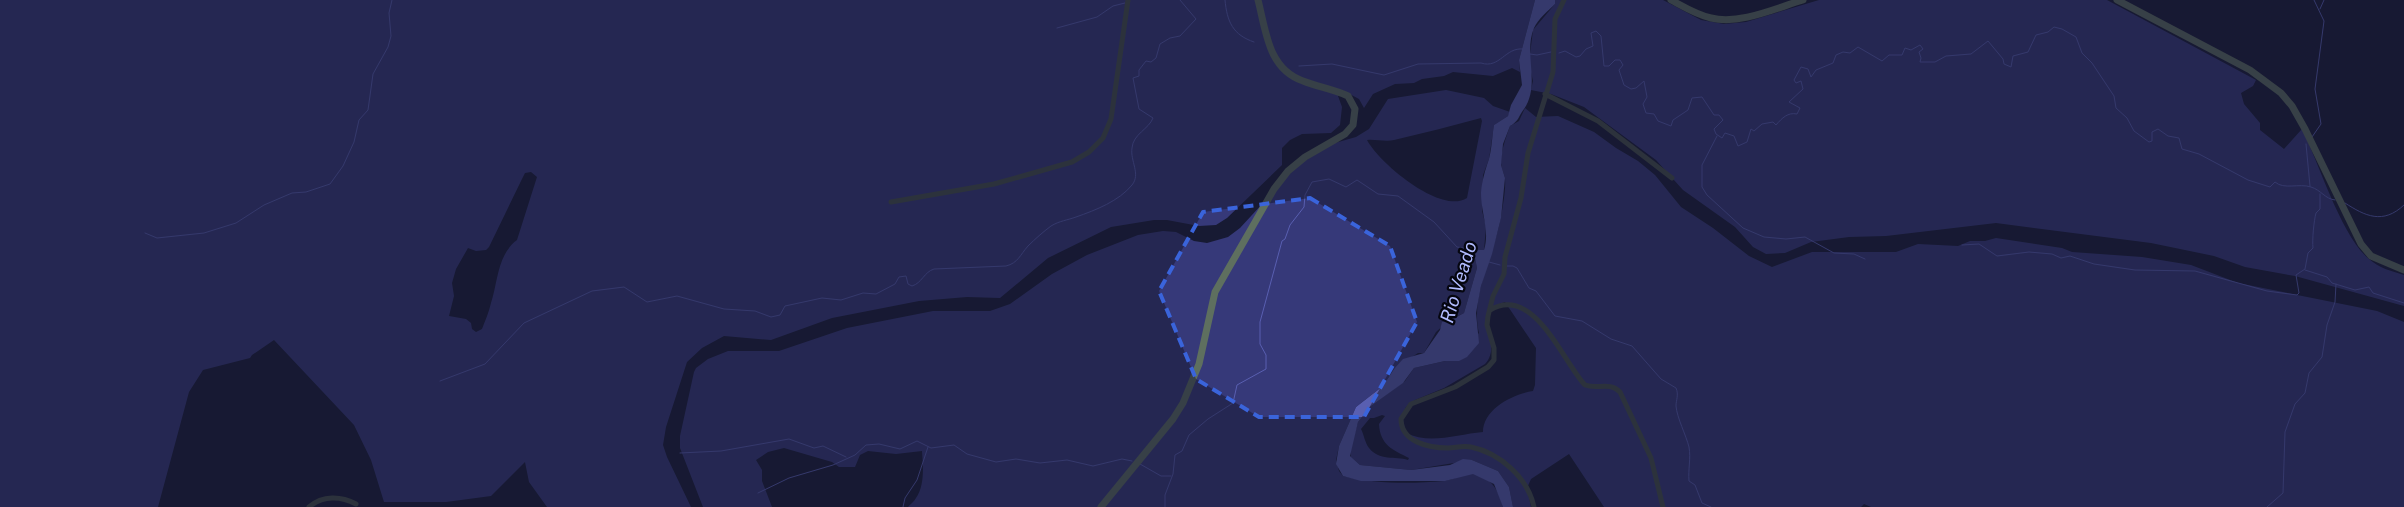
<svg xmlns="http://www.w3.org/2000/svg" width="2404" height="507" font-family="'Public Sans',sans-serif">
<rect width="100%" height="100%" fill="#171a33"/>
<path fill="#363979" fill-rule="evenodd" d="M0,0H1535L1519,60L1520,72L1512,68L1493,76L1453,72L1444,76L1422,79L1414,83L1395,84L1373,94L1364,108L1359,99L1342,90L1338,96L1342,107L1340,125L1331,133L1302,134L1290,140L1282,148V165L1227,218L1216,225L1199,226L1167,220H1154L1111,227L1048,258L1000,298L967,297L919,301L832,318L771,340L724,336L702,348L687,362L666,427L663,445L667,457L691,507H547L529,482L525,462L491,496L446,502H384L371,460L354,425L274,340L252,355L250,358L203,370L189,392L158,507H0ZM531,172L537,177L517,240C497,255 498,282 491,303C489,312 485,321 482,329L476,332L472,329L471,323L466,319L449,316L454,296L452,283L456,269L468,248L476,251L486,250L489,247L521,181L525,173Z
M1555,0H1663L1701,20L1724,24L1746,22L1819,0H2107L2256,80L2253,86L2241,93L2244,104L2260,123V130L2284,149L2302,129C2319,163 2341,236 2369,259C2379,268 2391,271 2404,275V306L2295,276L2245,267L2214,256L2151,243L1996,223L1886,236L1849,237L1811,242L1785,253L1766,254L1753,247L1735,227L1683,190L1656,160L1584,107L1551,94L1531,90L1533,81L1529,63L1533,30L1555,4Z
M1446,90L1484,98L1493,106L1510,112L1508,116L1494,125L1489,159L1483,175L1482,211L1486,226L1484,250L1474,253L1477,268L1464,313L1448,321L1436,332L1424,353H1418L1394,369L1383,386L1356,407L1339,446L1336,460L1339,471L1343,476C1374,484 1412,484 1444,481C1456,480 1466,470 1478,475C1493,480 1499,492 1503,507H908C910,504 914,502 916,498C925,485 923,466 922,451L896,454L868,451L860,455L855,467H839L832,462L784,448L768,452L756,460L762,470V481L772,507H703L680,448V436L694,372L696,368L708,359L728,351H779L847,328L933,311H990L1010,304L1052,274L1087,255L1138,235L1163,231L1176,232L1194,241L1207,243L1228,237L1240,228L1296,167L1328,145L1356,137L1369,129L1388,99ZM1481,118L1482,121L1467,198C1441,215 1379,163 1367,140C1375,139 1386,142 1394,140C1423,133 1452,126 1481,118Z
M1525,108L1536,117L1558,116L1594,132L1616,148L1638,161L1655,175L1681,207L1713,228L1749,256L1772,267L1812,252H1896L1918,244L1958,246L1970,241H1985L1996,238L2062,248L2072,252L2142,257L2191,265L2238,283L2377,311L2404,322V507H1871L1864,504L1861,507H1604L1569,454L1531,479L1527,488L1531,507H1513L1509,487L1498,471L1472,460L1411,470L1360,465L1351,457L1350,450L1358,422L1371,406L1405,381L1414,368L1450,360L1479,333C1470,296 1494,254 1501,217C1503,205 1506,190 1505,178C1504,173 1501,168 1501,163C1501,150 1506,138 1510,126L1519,121ZM1505,302L1536,348L1535,385L1533,391C1513,394 1483,409 1483,432C1458,434 1430,445 1406,433L1402,415L1406,407L1415,400L1444,388L1485,364C1504,343 1471,312 1505,302ZM1382,415L1385,416L1379,424C1380,445 1393,450 1409,458L1408,460C1395,456 1379,461 1369,448C1365,443 1364,435 1361,429L1370,418H1374Z"/>
<path fill="#595fb1" d="M1535,0H1555V4C1548,11 1538,19 1534,28C1523,54 1541,84 1524,109C1518,117 1519,121 1510,126L1503,144L1501,165L1505,178L1501,218L1492,254L1481,286L1476,313L1479,343L1467,357L1459,361H1445L1414,368L1403,383L1371,406L1358,422L1350,456L1360,465L1411,470L1450,465L1463,459L1472,460L1498,471L1509,487L1513,507H1503L1494,484L1473,474L1445,481H1361L1343,476L1336,464L1339,446L1356,407L1383,386L1394,369L1403,359L1424,353L1440,330L1442,322L1449,321L1464,313L1477,268L1474,253L1479,250H1484C1490,231 1481,213 1481,193C1482,180 1485,171 1489,159C1492,148 1492,136 1494,125L1508,116L1511,105L1522,85L1519,60Z"/>
<g fill="none" stroke-linecap="round" stroke-linejoin="round">
<path stroke="#595fb1" stroke-width="1" d="M1225,0C1227,22 1233,35 1254,42
M2320,9L2324,0
M1057,28L1097,17L1113,6L1125,3
M1559,53L1565,51L1576,57L1580,56L1586,49L1593,46L1591,33L1596,31L1601,36L1604,66H1609L1615,60H1620L1623,65L1619,70L1624,85L1631,89L1636,88L1644,81L1647,97L1643,104L1646,113L1654,114L1658,121L1671,126L1673,120L1688,110L1692,98L1702,97L1714,115H1719L1723,120L1714,129L1716,134L1722,138L1725,133L1734,136L1738,146L1747,142L1751,129L1754,131L1762,124L1773,122L1776,125C1782,118 1788,112 1797,114L1800,108L1789,102L1803,89L1801,81L1796,83L1794,80L1801,67L1808,69L1811,77L1816,70L1833,63L1836,55L1843,52L1850,53L1858,47L1882,61L1889,55H1902L1905,48L1911,50L1920,45L1923,49L1919,52L1921,58L1920,62H1935L1946,56L1971,54L1988,41L2003,59L2004,64L2011,67L2013,56L2028,52L2036,35L2048,32L2054,27L2062,29L2076,37L2082,53L2092,63L2114,96L2116,108L2127,118L2134,131L2149,142L2152,141V132L2158,129L2168,136L2179,138L2182,149L2199,154L2248,180L2270,187L2275,182C2284,190 2299,183 2311,187C2321,190 2325,199 2335,200
M1530,54L1537,55L1551,52
M1299,66L1332,64L1384,75L1418,64L1481,63C1500,69 1505,47 1523,49
M1717,136L1702,165V187L1707,195L1743,228L1764,237L1786,239L1805,237L1834,253L1854,254L1865,259
M2312,137L2321,124L2315,89L2324,21L2314,0
M2306,144L2310,186
M2345,203C2365,216 2383,225 2404,205
M145,233L157,238L204,233L236,223L264,205L292,193L306,192L330,184L343,166L354,142L359,120L368,110L373,74L388,47L391,36L389,13L392,0
M1962,245L1979,244L1997,256L2029,252L2052,254L2061,258L2070,256L2094,264L2135,270L2195,271L2267,291L2297,295L2299,293L2296,275L2305,269L2308,253L2313,248C2312,240 2314,220 2316,213L2320,209V194
M1489,262L1500,265
M1506,266H1513L1517,268L1529,288L1536,291L1555,316L1582,321L1611,339L1632,346L1661,379L1676,388C1679,395 1676,400 1676,406C1677,418 1686,435 1689,447C1691,459 1688,469 1689,481L1695,485L1702,503L1711,507
M2305,270L2327,277L2332,283L2355,290L2369,287L2373,293L2404,303
M440,381L485,364L524,323L592,291L624,287L647,302L677,296L724,309L755,311L771,317L780,315L785,306L822,298L841,300L863,293L876,294L895,284L899,277L906,276L908,284L912,286C922,283 924,272 934,269L1006,266C1018,263 1020,255 1028,246C1035,239 1043,232 1051,226C1059,221 1068,220 1076,217C1096,210 1119,201 1132,185C1141,174 1130,161 1132,148C1133,134 1149,129 1153,118L1139,109L1133,78L1139,76V70L1146,61L1151,62L1156,58L1160,44L1170,38L1180,36L1196,19L1180,0
M680,453L721,451L789,439L814,448L823,446L846,457
M1140,464L1161,476H1171
M758,493L789,478L833,465L855,455L866,445L879,444L900,449L917,441L931,448L954,445L967,454L996,462L1016,459L1040,463L1067,460L1093,466L1122,459L1132,461
M903,507L905,498L917,480L928,447
M1165,507V495L1173,474L1175,455L1182,451L1189,435L1208,419L1233,403L1237,385L1266,369V355L1260,344V322L1282,241L1285,239L1290,225L1304,207L1305,195L1312,182L1329,179L1346,187L1357,180L1378,194L1398,196L1434,222L1457,247L1482,251
M2267,507L2283,493L2285,432L2295,404L2305,393L2309,373L2322,357L2327,325L2335,302L2336,284"/>
<path stroke="#465147" stroke-width="5" d="M1545,94L1598,121L1672,178
M891,202L994,184L1072,162L1089,152L1103,138L1111,119L1128,0
M1490,310C1534,284 1563,362 1585,385C1598,390 1609,381 1620,392L1651,458L1663,507
M309,507C323,495 341,496 356,504
M1534,507C1528,478 1500,453 1471,447C1463,445 1455,448 1448,448C1429,448 1401,442 1401,419L1411,404L1455,387L1488,367L1494,360V348L1487,325L1488,316L1493,296L1504,274L1505,257L1521,198L1528,153L1553,72L1555,19L1564,0"/>
<path stroke="#5e6f5f" stroke-width="7" d="M1671,0C1684,7 1697,15 1711,18C1740,25 1776,8 1803,0
M2117,0L2250,70L2281,93L2292,106L2305,129L2361,244L2371,256L2404,270
M1101,507L1173,419L1183,403L1199,364L1215,292L1274,189L1288,171L1305,157L1345,134L1353,125L1355,109L1348,96C1333,89 1318,87 1303,81C1268,69 1266,31 1258,0"/>
</g>
<path d="M0 0H2404V507H0ZM1310,198L1390,246L1417,322L1364,417H1259L1196,379L1159,291L1203,212Z" fill="#171a33" fill-opacity=".55" fill-rule="evenodd"/>
<path fill="none" stroke="#3a64db" stroke-width="4" stroke-dasharray="10 6" stroke-linejoin="round" d="M1310,198L1390,246L1417,322L1364,417H1259L1196,379L1159,291L1203,212Z"/>
<g text-anchor="middle" stroke-width="4.5" stroke-linejoin="round" paint-order="stroke">
<g font-size="19" font-style="italic" fill="#b1bbfe" stroke="#050610">
<text transform="translate(1458 282) rotate(-73)" y="7">Rio Veado</text>
</g>
</g>
</svg>
